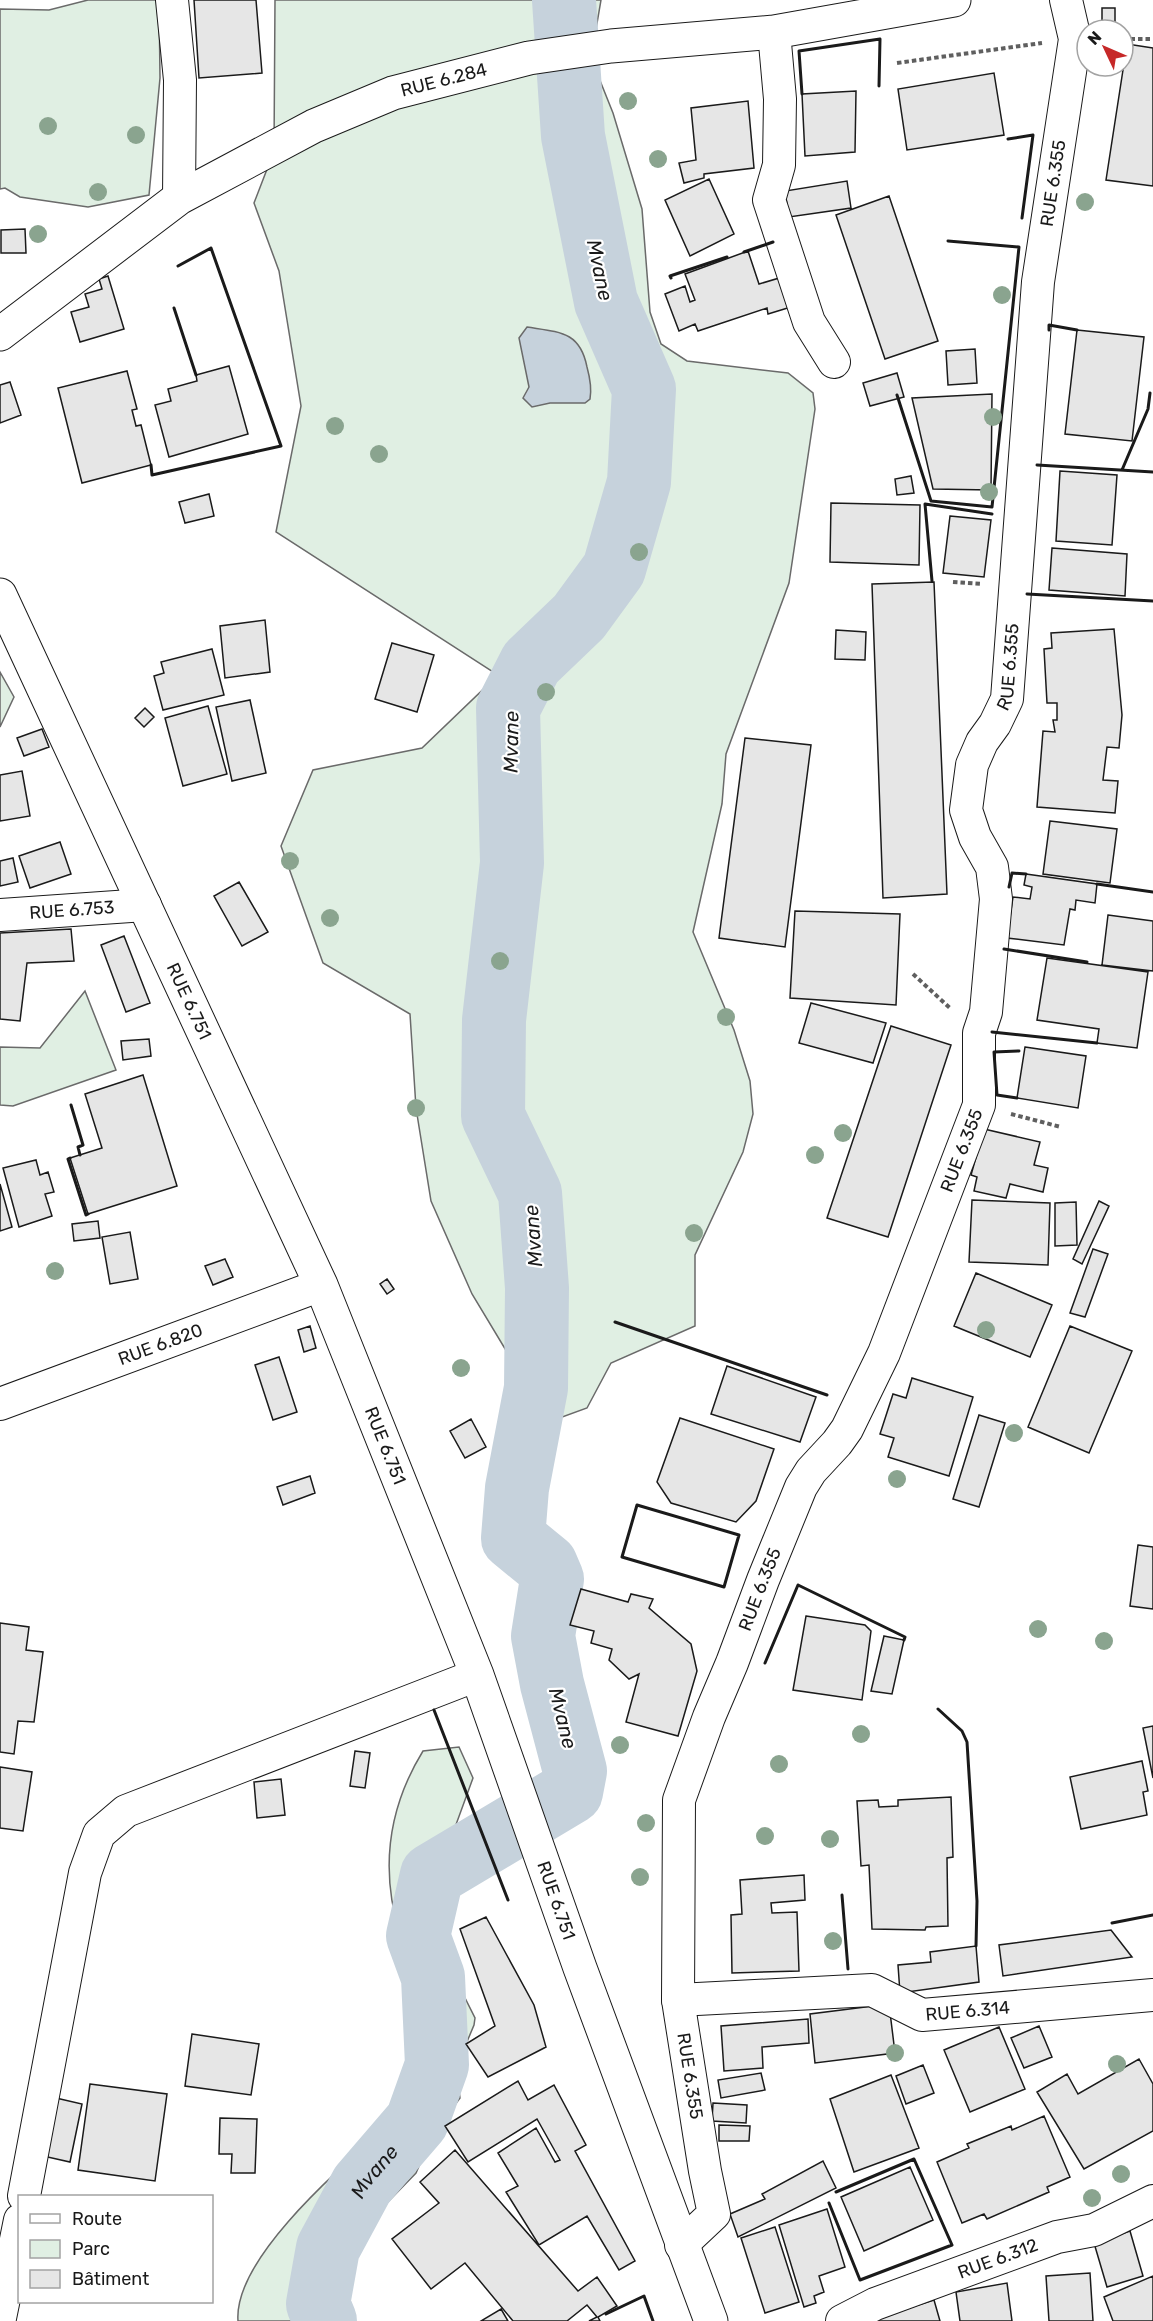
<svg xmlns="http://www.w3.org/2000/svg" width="1153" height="2321" font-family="Rubik,sans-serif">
<rect width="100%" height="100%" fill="#fff"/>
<path fill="#e0efe3" stroke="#6a6a6a" stroke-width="1.5" d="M88,0H159L160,78L149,195L88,207L20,197L5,188L0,189V9L49,10Z
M275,0H601L595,35V68L613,113L642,209L650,312L661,344L687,361L788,373L813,393L815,409L789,583L726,754L722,804L693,932L734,1030L750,1081L753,1114L743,1152L695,1255V1326L611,1363L587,1408L510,1436L518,1398L510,1357L472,1294L431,1201L416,1108L410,1014L323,963L281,846L313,770L422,748L498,675L276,532L301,406L279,271L254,203L274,151Z
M0,672L14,697L0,727Z
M85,991L116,1070L13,1106L0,1105V1047L40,1048Z
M459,1747L473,1778L450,1841L453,1889L440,1929L443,1954L475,2018L474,2025L456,2068L460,2098L433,2134L416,2173L343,2248L339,2300L352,2321H238C233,2254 356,2155 403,2112C415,2093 438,2039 436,2018C435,1997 418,1983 410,1965C406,1956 403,1945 400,1935C380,1870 388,1808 423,1751Z"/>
<path fill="#c6d2dc" stroke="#6a6a6a" stroke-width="1.5" d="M527,327C559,332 580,331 587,367C590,378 592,388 590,399L585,403H550L532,407L523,398L529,387L519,338Z"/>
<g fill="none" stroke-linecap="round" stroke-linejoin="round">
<path stroke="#c6d2dc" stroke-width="64" id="s1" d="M325,2321L318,2304L328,2248L362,2185L417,2121L437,2065L433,1977L418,1936L432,1875L571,1792L575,1771L552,1684L543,1636L552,1579L546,1565L513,1538L517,1488L536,1388L537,1288L530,1193L493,1116L494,1020L512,863L508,708L531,663L579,617L614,569L639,482L644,389L606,302L573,136L564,0"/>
</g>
<path fill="#e6e6e6" stroke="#1a1a1a" stroke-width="1.5" d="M194,0H256L262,73L199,78Z
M1102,8H1115V22L1102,23Z
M1127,44L1153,48V186L1106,180Z
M994,73L1004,135L907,150L898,89Z
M856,91L855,152L805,156L802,94Z
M748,101L754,168L704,174V178L684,183L679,163L696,160L691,108Z
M709,179L734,234L690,256L665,200Z
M847,181L851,208L789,217L785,191Z
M889,196L938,341L885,359L836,215Z
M25,229L26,253H1V230Z
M748,251L759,284L796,273L804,303L768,314L767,308L698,331L695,324L679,331L665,294L685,286L690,302L695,300L685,274Z
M108,276L124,329L80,342L71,312L89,307L85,294L102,289L99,279Z
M1077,330L1144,337L1132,441L1065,434Z
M975,349L977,383L948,385L946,351Z
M229,366L248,434L169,457L155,405L171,401L168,389L197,381L196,375Z
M127,371L137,409L132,410L136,426L141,425L151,465L82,483L58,388Z
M897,373L904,397L870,406L863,383Z
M10,382L21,415L0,423V385Z
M992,394L991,490L933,489L912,398Z
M1060,471L1117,475L1112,545L1056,541Z
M911,476L914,493L897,495L895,479Z
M209,494L214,516L185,523L179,502Z
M831,503L920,505L919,565L830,562Z
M950,516L991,520L984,577L943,573Z
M1052,548L1127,554L1125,596L1049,590Z
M934,582L947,894L883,898L872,584Z
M265,620L270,672L225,678L220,626Z
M1114,629L1122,715L1119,748L1107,747L1103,780L1118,781L1115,813L1037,807L1043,731L1055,732L1053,720H1057V703H1047L1044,649L1052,648L1051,633Z
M836,630L866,632L865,660L835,659Z
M392,643L434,655L417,712L375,699Z
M212,649L224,695L163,710L154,676L164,673L161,662Z
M250,700L266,773L232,781L216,707Z
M208,706L227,774L183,786L165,718Z
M145,708L154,717L144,727L135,718Z
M42,729L49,747L24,756L17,738Z
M745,738L811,745L785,947L719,938Z
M22,771L30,816L0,821V775Z
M1050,821L1117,829L1110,883L1043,874Z
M60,842L71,874L30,888L19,856Z
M13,858L18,882L0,886V861Z
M1026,874L1097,884L1095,903L1076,900L1075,910L1070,909L1064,945L1007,938L1013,897L1030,899L1032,887L1024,885Z
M239,882L268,932L242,946L214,896Z
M795,911L900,914L896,1005L790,998Z
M1108,915L1153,921V971L1102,965Z
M71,929L74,961L27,963L20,1021L0,1019V933Z
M124,936L150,1003L126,1012L101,945Z
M1047,958L1148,972L1137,1048L1097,1043L1099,1029L1037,1020Z
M811,1003L886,1023L873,1063L799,1043Z
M891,1026L951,1045L888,1237L827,1218Z
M149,1039L151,1056L123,1060L121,1041Z
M1025,1047L1086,1056L1078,1108L1017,1098Z
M143,1075L177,1186L88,1214L70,1158L102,1148L85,1094Z
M984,1129L1040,1142L1034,1165L1048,1168L1043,1192L1010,1184L1006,1198L974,1191L977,1177L971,1175Z
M36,1160L40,1175L48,1172L54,1192L45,1194L52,1216L19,1227L3,1168Z
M0,1184L12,1227L0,1231Z
M972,1200L1050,1203L1048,1265L969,1262Z
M1099,1201L1109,1206L1082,1264L1073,1259Z
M1076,1202L1077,1245L1055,1246V1203Z
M98,1221L100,1238L74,1241L72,1224Z
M130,1232L138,1279L110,1284L102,1237Z
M1093,1249L1108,1254L1085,1317L1070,1313Z
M225,1259L233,1277L213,1285L205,1266Z
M976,1273L1052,1305L1030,1357L954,1326Z
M387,1279L394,1289L387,1294L380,1284Z
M310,1326L316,1348L304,1352L298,1330Z
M1070,1326L1132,1351L1089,1453L1028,1427Z
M279,1357L297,1412L273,1420L255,1365Z
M727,1366L816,1397L800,1442L711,1414Z
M912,1378L973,1397L949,1476L888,1457L894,1438L880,1434L893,1394L906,1398Z
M979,1415L1005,1423L979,1507L953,1499Z
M680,1418L774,1449L756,1501L736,1522L671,1503L657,1482Z
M471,1419L486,1447L465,1458L450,1431Z
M310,1476L315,1493L283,1505L277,1487Z
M1138,1545L1153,1547V1609L1130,1606Z
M581,1589L628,1602L631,1594L653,1599L649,1608L691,1644L697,1671L678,1736L626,1722L639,1674L629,1679L609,1660L612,1649L591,1643L594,1631L570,1625Z
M806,1616L865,1625L871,1631L862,1700L793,1690Z
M0,1623L29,1627L26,1650L43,1652L34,1722L18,1721L14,1754L0,1752Z
M884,1636L904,1640L892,1694L871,1691Z
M1153,1726V1778L1143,1728Z
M355,1751L370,1753L365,1788L350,1786Z
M1142,1761L1148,1791L1143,1792L1147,1815L1081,1829L1070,1777Z
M0,1767L32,1772L23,1831L0,1828Z
M281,1779L285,1815L257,1818L254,1782Z
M951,1797L953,1857L947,1858L948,1926L926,1927L925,1930L872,1929L869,1865L861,1866L857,1801L878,1800L879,1807L898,1806V1800Z
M804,1875L805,1900L771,1903L772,1913L797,1912L799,1971L732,1973L731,1915L742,1914L740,1880Z
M486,1917L534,2005L546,2047L488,2077L466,2044L495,2026L460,1929Z
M1111,1930L1132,1957L1003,1976L999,1945Z
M976,1946L979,1982L900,1993L898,1965L931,1962L930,1952Z
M889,2004L895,2053L815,2063L810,2014Z
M808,2019L809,2043L762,2047L763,2068L724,2071L721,2026Z
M1039,2026L1052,2057L1024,2068L1011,2038Z
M999,2027L1025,2089L970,2112L944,2050Z
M192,2034L259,2044L251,2095L185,2086Z
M1139,2059L1153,2084V2131L1084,2169L1037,2092L1067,2074L1078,2094Z
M923,2065L934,2093L906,2104L896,2076Z
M761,2073L765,2090L721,2098L718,2080Z
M891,2075L919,2148L854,2172L830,2099Z
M518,2081L528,2100L554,2085L586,2145L575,2151L635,2261L619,2270L587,2216L539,2245L506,2192L518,2186L498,2153L536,2128L555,2162L560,2160L537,2119L468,2162L445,2126Z
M90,2084L167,2094L155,2181L78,2170Z
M56,2098L82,2104L70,2162L43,2156Z
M713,2103L747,2105L746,2123L712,2121Z
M1044,2116L1070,2177L1047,2187L1049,2192L987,2219L984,2214L962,2223L937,2162L969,2148L967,2144L1011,2126L1012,2130Z
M220,2118L257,2119L255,2173H231L232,2154H219Z
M719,2125L750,2126L749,2141H719Z
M455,2150L578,2291L597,2277L617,2306L598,2317L600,2321H589L597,2317L587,2305L567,2321H513L465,2263L431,2289L392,2239L439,2203L420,2182Z
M823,2161L836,2188L738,2237L730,2214L765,2199L762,2194Z
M910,2167L933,2220L864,2251L841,2197Z
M827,2209L845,2267L819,2276L824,2292L814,2296L816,2303L804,2307L779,2225Z
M775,2227L799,2302L765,2313L741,2238Z
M1130,2231L1143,2276L1107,2287L1094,2243Z
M1090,2273L1093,2321H1049L1046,2276Z
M1153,2276V2321H1113L1104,2297Z
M1007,2283L1012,2321H960L956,2292Z
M934,2300L940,2321H867Z
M501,2309L508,2321H481Z"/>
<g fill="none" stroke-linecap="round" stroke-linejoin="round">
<g stroke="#1a1a1a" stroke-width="34">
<g id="street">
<path d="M172,0L180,80L179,198"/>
<path d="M774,32L780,99L779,165L769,200L809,322L834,362"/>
<path id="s2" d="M0,915L145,905"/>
<path id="s3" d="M0,1404L321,1285"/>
<path id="s4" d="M678,2000L872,1990L922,2015L1153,1995"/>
<path d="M24,2196L85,1873L99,1834L126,1811L477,1675"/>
<path id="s5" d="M681,2245L714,2214L705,2171L678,2000L679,1800L709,1717L732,1663L763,1580L801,1487L811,1471L837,1443L847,1429L884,1353L979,1105V1033L986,1012L996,899L992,867L975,837L966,810L972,765L982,742L995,724L1007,699L1038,282L1075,39L1066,0"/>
<path d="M0,2318L20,2220"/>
<path id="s6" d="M842,2321L875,2304L1057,2237L1094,2230L1153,2201"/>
</g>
</g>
<g stroke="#1a1a1a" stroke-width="35">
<g id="secondary">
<path id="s7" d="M0,334L179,198L314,126L393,93L529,58L611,46L774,32L954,0"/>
</g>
</g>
<g stroke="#1a1a1a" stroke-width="35">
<g id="primary">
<path id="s8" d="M0,595L321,1285L477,1675L580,1968L711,2321"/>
</g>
</g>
<path stroke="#5f5f5f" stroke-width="4" stroke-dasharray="4.5 3" stroke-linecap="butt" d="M1123,39H1153
M897,63L1042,43
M953,582L982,584
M913,974L951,1009
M1011,1114L1061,1127"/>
<use href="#street" stroke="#fff" stroke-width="32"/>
<use href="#secondary" stroke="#fff" stroke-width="33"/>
<use href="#primary" stroke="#fff" stroke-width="33"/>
<path stroke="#1a1a1a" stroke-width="3" d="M802,94L799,51L880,39L879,86
M1008,139L1033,135L1022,218
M744,252L773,242
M671,278L670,276L727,257
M174,308L196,375
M1049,330V325L1077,330
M897,395L931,501L992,507L1019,247L948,241
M151,465L152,475L281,446L211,248L178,266
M1037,465L1153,472
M1122,470L1148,409L1150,393
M932,581L925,504L992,514
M1027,594L1153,601
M1097,884L1153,892
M1009,887L1012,873L1026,874
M1004,949L1087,962
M992,1032L1097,1043
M1017,1098L997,1095L994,1052L1019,1051
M71,1105L83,1145L78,1147L80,1155
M70,1158L68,1159L86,1215L88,1214
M615,1322L827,1395
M637,1505L739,1535L724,1587L622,1557Z
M765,1663L798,1585L905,1637L904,1640
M938,1709L962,1731L967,1742L977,1901L976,1946
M434,1710L508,1900
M842,1895L848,1969
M1112,1923L1153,1915
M829,2203L860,2280L952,2245L914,2159L836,2192
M606,2314L644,2296L653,2321"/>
</g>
<g fill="#8aa48f">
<circle cx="628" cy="101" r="9"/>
<circle cx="48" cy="126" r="9"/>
<circle cx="136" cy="135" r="9"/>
<circle cx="658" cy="159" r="9"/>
<circle cx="98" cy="192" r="9"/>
<circle cx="1085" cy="202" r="9"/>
<circle cx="38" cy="234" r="9"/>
<circle cx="1002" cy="295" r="9"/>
<circle cx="993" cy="417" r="9"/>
<circle cx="335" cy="426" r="9"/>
<circle cx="379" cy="454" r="9"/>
<circle cx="989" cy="492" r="9"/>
<circle cx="639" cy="552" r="9"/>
<circle cx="546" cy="692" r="9"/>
<circle cx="290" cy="861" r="9"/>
<circle cx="330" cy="918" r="9"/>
<circle cx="500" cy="961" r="9"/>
<circle cx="726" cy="1017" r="9"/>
<circle cx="416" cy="1108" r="9"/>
<circle cx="843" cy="1133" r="9"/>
<circle cx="815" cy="1155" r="9"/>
<circle cx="694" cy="1233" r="9"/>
<circle cx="55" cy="1271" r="9"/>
<circle cx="986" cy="1330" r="9"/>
<circle cx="461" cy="1368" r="9"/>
<circle cx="1014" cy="1433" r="9"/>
<circle cx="897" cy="1479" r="9"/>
<circle cx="1038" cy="1629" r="9"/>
<circle cx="1104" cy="1641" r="9"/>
<circle cx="861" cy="1734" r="9"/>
<circle cx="620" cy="1745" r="9"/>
<circle cx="779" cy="1764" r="9"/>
<circle cx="646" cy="1823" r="9"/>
<circle cx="765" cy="1836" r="9"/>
<circle cx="830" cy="1839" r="9"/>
<circle cx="640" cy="1877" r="9"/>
<circle cx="833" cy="1941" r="9"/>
<circle cx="895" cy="2053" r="9"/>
<circle cx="1117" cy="2064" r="9"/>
<circle cx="1121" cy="2174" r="9"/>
<circle cx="1092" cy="2198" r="9"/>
</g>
<g text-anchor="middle" stroke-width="4.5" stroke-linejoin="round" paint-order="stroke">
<g font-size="18" fill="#1a1a1a" stroke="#fff">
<text dy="6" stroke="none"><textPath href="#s7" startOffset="516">RUE 6.284</textPath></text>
<text dy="6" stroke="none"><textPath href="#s5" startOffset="2164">RUE 6.355</textPath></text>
<text dy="6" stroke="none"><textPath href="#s5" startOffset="1678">RUE 6.355</textPath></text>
<text dy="6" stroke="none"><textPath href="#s2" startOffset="72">RUE 6.753</textPath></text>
<text dy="6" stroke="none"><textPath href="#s8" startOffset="448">RUE 6.751</textPath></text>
<text dy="6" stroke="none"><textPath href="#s5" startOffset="1174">RUE 6.355</textPath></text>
<text dy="6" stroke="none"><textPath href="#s3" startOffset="171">RUE 6.820</textPath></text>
<text dy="6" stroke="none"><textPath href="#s8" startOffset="934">RUE 6.751</textPath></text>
<text dy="6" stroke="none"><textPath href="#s5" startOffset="688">RUE 6.355</textPath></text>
<text dy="6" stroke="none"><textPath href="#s8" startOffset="1420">RUE 6.751</textPath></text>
<text dy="6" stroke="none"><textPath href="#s4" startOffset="296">RUE 6.314</textPath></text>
<text transform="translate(690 2076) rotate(81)" y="6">RUE 6.355</text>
<text dy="6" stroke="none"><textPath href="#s6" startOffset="168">RUE 6.312</textPath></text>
</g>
<g font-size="20" font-style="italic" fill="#1a1a1a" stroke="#fff">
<text transform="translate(600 270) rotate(78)" y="7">Mvane</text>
<text transform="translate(511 742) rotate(-89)" y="7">Mvane</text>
<text transform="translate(533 1236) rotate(-94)" y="7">Mvane</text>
<text transform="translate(563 1718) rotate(76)" y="7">Mvane</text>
<text dy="7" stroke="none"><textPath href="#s1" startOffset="165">Mvane</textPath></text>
</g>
</g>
<rect x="18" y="2195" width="195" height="108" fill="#ffffff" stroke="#a3a3a3" stroke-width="1.5"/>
<rect x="30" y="2214" width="30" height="9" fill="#ffffff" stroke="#a3a3a3" stroke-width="1.5"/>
<text x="72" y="2225" font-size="18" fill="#1a1a1a">Route</text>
<rect x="30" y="2240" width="30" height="18" fill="#e0efe3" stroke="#a3a3a3" stroke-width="1.5"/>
<text x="72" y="2255" font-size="18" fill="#1a1a1a">Parc</text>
<rect x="30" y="2270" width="30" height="18" fill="#e6e6e6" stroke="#a3a3a3" stroke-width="1.5"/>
<text x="72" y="2285" font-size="18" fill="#1a1a1a">Bâtiment</text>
<g transform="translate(1105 48) rotate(314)"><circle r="28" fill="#ffffff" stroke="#a3a3a3" stroke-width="1.5"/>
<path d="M0-4.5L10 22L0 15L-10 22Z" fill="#c62828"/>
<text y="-9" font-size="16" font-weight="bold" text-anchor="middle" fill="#1a1a1a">N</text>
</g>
</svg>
